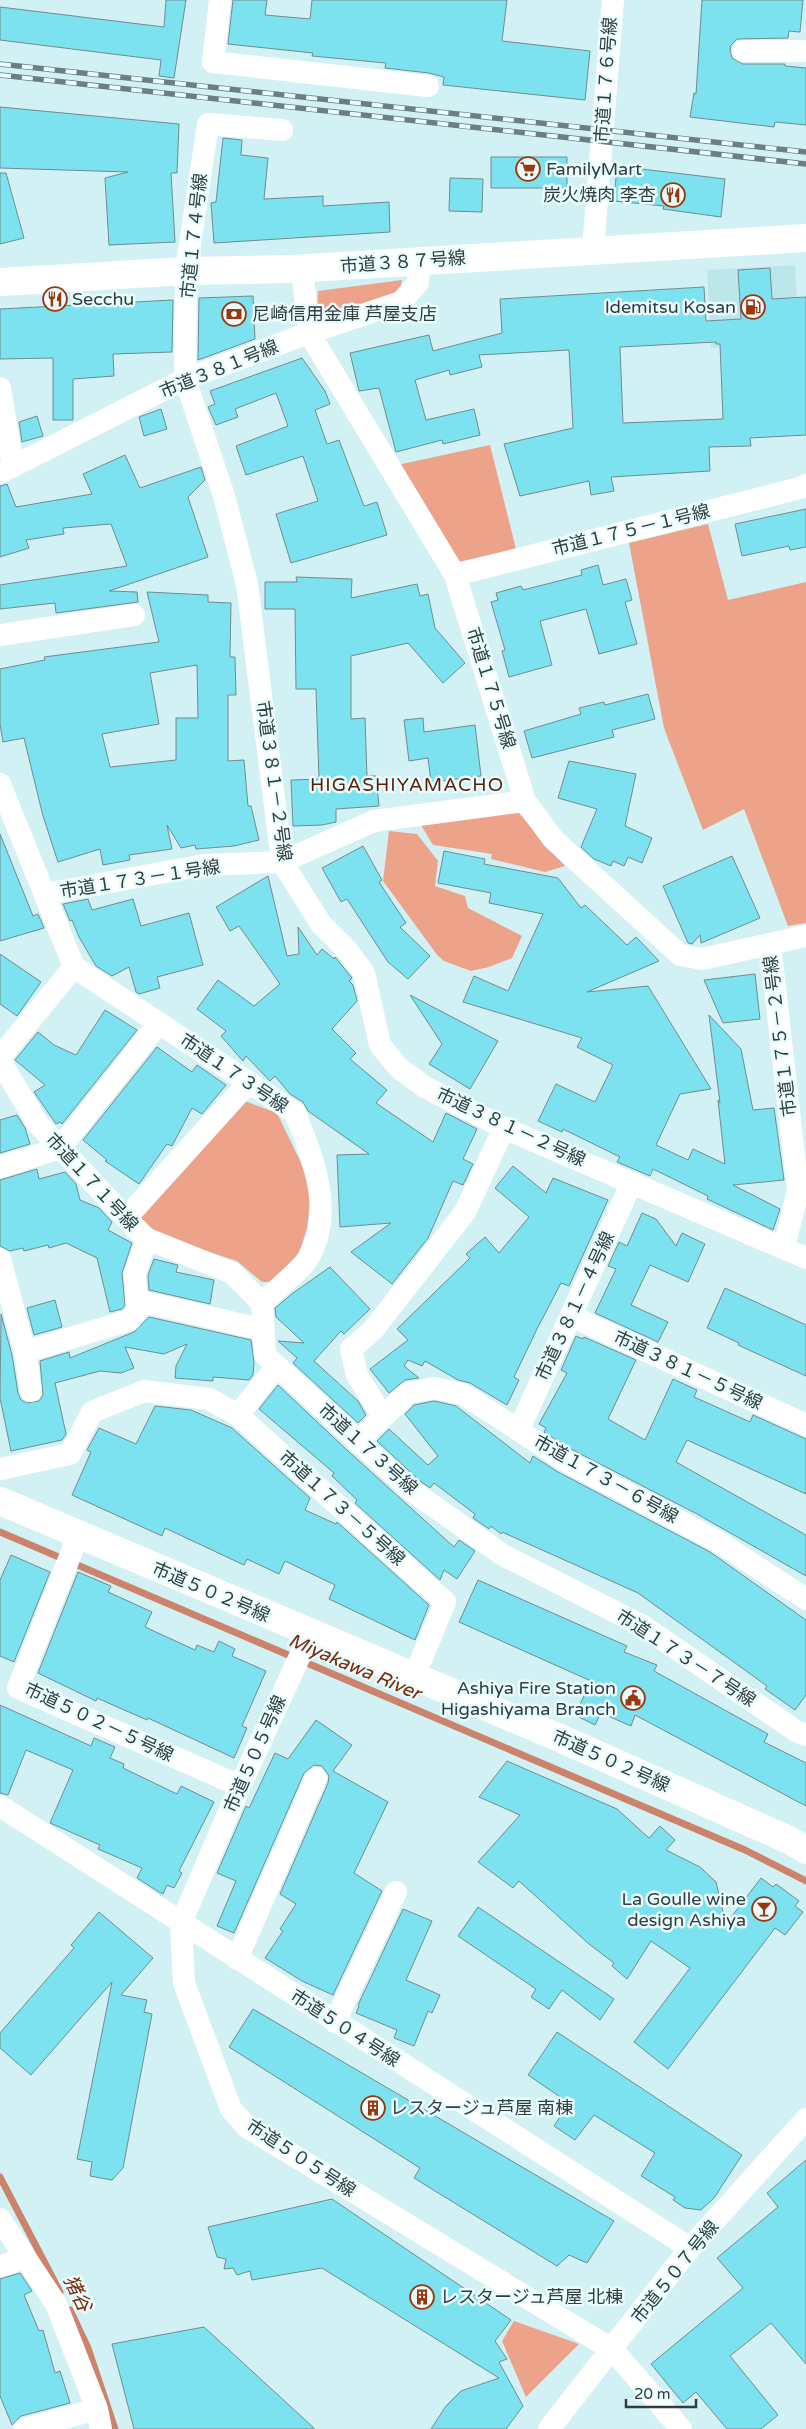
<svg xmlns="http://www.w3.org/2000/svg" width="806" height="2429" font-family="'Varela Round','Noto Sans JP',sans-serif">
<rect width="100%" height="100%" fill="#d2f1f5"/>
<path fill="#bde6ea" d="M795,265L800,344L711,348L707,270Z"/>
<path fill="#eda28a" d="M402,280L400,291L323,317L317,315L318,291Z
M490,445L516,549L458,562L397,465Z
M708,524L728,600L806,582V923L788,926L744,809L703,830L664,728L629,543Z
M518,812L565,866L545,872L491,859L492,854L433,845L421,825Z
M389,831L417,834L438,861L435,886L465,896L468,908L522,936L512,958L489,967L471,971L444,961L438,956L383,881Z
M245,1101L277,1113L301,1163L311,1193L307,1228L298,1257L273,1282H262L237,1261L160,1236L140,1217Z
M514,2321L579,2344L526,2397L502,2341Z"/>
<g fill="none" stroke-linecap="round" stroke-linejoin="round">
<path stroke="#cb836b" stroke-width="7" d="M0,1532L745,1850L806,1881
M0,2177L60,2292
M70,2310L88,2348L115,2429"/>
</g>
<path fill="#7de2ef" stroke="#708c90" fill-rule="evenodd" d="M166,0H186L174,78L159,76L161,60L0,40V7L164,27Z
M233,0H267L265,15L310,19L312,0H507L502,41L590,51L585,100L443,85L444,77L429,73L385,68L386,63L312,56L313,53L228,44Z
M702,0H803L800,32L789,31L788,38L737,39L731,45L730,51L732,58L743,64H785V66L806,68V125L775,122L774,127L690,117L694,93L696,94Z
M0,107L179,124L177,173H171L175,242L109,245L105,178L128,172L0,168Z
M223,138L242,140L241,155L268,158L264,199L323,196V206L389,202L390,232L214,243L211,203L216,202Z
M491,157H567V188H491Z
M617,166L725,179L721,217L663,209L664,206L614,201Z
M0,173H6L24,238L0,244Z
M450,178L483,179L482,212L449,211Z
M770,268L772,299L806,297V435L750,438L751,446L709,447L710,471L611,477L614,491L591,495L589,481L520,496L504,444L573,428L569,350L479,355L482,367L450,375L449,370L415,380L426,420L474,409L480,435L443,444L442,440L396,452L379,388L359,391L350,353L429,335L433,351L502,333L500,299L704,287L706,321L741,319L738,270ZM716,342V344H720L723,419L623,423L620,347Z
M253,296L255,339L198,360L199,298Z
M173,300L172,352L113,354L114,376L73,379V420H53V358L0,359V309Z
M302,358L325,391L330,404L315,410L327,444L339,440L364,506L377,502L387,535L291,563L276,514L318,501L303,456L246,475L236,446L288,426L276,393L235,409L238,417L216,425L208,407L215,404L210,391Z
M161,409L167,429L144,436L139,417Z
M37,416L43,436L22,442L19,422Z
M125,455L140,488L201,467L205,480L188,497L208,557L109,591L137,592L138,602L56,613L55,603L0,609V585L127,566L111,524L63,528L64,534L26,540L29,548L0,557V486L7,484L16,507L92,494L83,474Z
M806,509V547L790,550L789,546L742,556L735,524Z
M598,565L603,585L626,579L632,600L625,602L637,644L599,654L586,609L540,621L552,665L509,677L502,651L505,650L491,602L498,600L496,593L521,586L523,590L582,575L581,570Z
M296,577L352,579L351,598L417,584L420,596L428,594L435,628L465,663L443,683L408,643L351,656V719L365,718L367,776H376L379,806L336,809V822L322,825L293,826L291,780L319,779L316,689H296L295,609H265V582H297Z
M147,592L208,595V602L231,603L230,657H235L236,695H228V761L244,760L248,806H251L259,840L234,846L196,849L195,845L181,848L167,825L172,849L129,855L130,860L103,865L100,849L58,862L43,816L24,738L3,742L0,724V669L45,660L44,657L159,642ZM197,665L198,718H176V760L110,767L102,734L159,724L150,673Z
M648,694L655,719L612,730L614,737L532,758L524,731L581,714L579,708L604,702L605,705Z
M423,718L424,732L475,725L481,776L431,782L428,758L409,761L404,720Z
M569,761L636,774L625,826L652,838L642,863L628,857L624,866L613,861L611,866L594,859L581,847L597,809L558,798Z
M0,834L33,916L38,914L44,928L0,941Z
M363,846L382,880L379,882L406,923L400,927L430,956L408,979L388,962L347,899L341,902L322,868Z
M444,851L485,859L484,864L558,878L581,908L585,905L627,945L636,937L659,961L587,992L648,986L711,1089L680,1094L656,1145L688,1160L693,1149L725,1164L718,1100L720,1103L709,1015L741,1049L753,1110L774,1108L784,1180L733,1185L780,1209L773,1230L707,1199L708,1196L653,1169L650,1176L617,1162L620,1157L563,1129L562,1132L538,1121L556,1084L595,1102L613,1065L577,1047L582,1038L463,1002L474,976L508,991L543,914L489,903L491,893L438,883Z
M732,856L760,918L701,943L700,935L692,944L688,943L663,886Z
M268,876L287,956L299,954L298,927L317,955L322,949L334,959L335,957L352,978L349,981L353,985L357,1001L332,1029L356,1053L350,1059L387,1090L376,1103L433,1142L446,1113L477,1129L463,1159L473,1164L463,1185L453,1181L428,1238L392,1284L351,1252L391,1223L340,1227L337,1155L369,1154L308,1111L303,1102L290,1094L275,1076L270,1081L246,1056L243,1061L221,1036L226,1031L197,1009L218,980L254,1006L280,984L239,926L230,931L216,907Z
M88,899L92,910L133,899L141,926L189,913L203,965L157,977L160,988L139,994L136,992L129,967L112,976L96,966L79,937L72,920L70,921L63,904Z
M0,954L41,982L17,1016L0,1004Z
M755,974L760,1019L723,1023L704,980Z
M410,995L498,1041L470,1089L429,1064L442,1044Z
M105,1010L137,1030L62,1124L60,1122L56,1124L34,1092L45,1085L15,1060L38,1032L54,1045L76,1055Z
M157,1047L192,1072L197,1065L226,1085L202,1114L192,1108L172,1146L167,1144L139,1184L105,1161L107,1160L83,1140Z
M17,1115L25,1128L30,1144L0,1153V1120Z
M513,1166L546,1193L553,1178L608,1200L569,1286L561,1283L537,1329L514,1377L519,1380L507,1405L470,1383L458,1380L425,1361L422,1366L408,1360L404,1366L419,1378L405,1380L389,1393L370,1369L408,1340L397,1329L470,1258L466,1254L485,1237L499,1253L529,1217L495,1188Z
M37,1169L39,1179L65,1172L76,1184L80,1200L99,1208L112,1222L108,1230L132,1243L122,1273L125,1305L122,1309L110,1312L97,1258L66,1243L49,1248L48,1245L24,1251L23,1248L10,1251L0,1246V1180Z
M642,1213L656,1219L676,1246L682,1233L705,1244L688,1282L650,1265L631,1305L668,1322L658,1342L595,1313L616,1269L608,1266L619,1242L627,1246Z
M154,1259L178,1265L176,1272L214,1280L210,1304L149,1290L148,1275Z
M330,1267L370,1309L344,1334L341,1331L314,1361L358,1401L366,1415L358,1423L293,1363L297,1358L278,1341L304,1343L276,1317L275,1308L293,1293Z
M725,1288L806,1325V1376L738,1345L739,1343L707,1328Z
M55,1300L62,1327L34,1335L27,1308Z
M1,1314L12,1355L18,1393L21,1400L27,1403L39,1401L43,1395L40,1361L69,1352L70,1358L134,1332L149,1317L251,1340L254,1362L253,1375L249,1380L213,1377V1381L175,1378L176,1366L187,1344L164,1354L125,1347L134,1368L121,1373L100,1371L55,1383L66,1434L62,1440L11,1451L0,1398Z
M576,1336L583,1339L584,1337L636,1360L608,1419L645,1440L673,1379L697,1390L694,1397L750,1422L753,1415L806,1439V1494L687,1440L676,1462L806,1535V1576L697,1514L571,1449L544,1432L546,1428L539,1424L567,1373L561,1370Z
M278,1385L348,1451L454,1547L459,1540L475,1551L457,1579L444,1570L440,1580L355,1503L357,1500L332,1476L334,1473L259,1409Z
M434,1401L456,1406L530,1463L533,1456L558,1472L710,1552L806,1620V1695L795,1710L765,1689L767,1686L638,1593L502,1532L501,1534L491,1526L489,1529L473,1518L475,1514L434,1483L430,1488L420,1481L377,1441L389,1429L428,1465L438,1456L405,1414L414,1405Z
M155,1406L191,1410L232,1428L310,1498L305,1510L336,1524L337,1522L429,1605L415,1640L329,1599L335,1585L285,1561L279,1574L247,1559L244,1565L165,1528L162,1536L72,1495L91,1452L87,1450L99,1428L136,1444Z
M11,1555L50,1572L14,1662L0,1656V1580Z
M78,1572L111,1586L108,1592L152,1612L145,1627L195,1650L197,1645L214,1652L219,1641L235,1649L232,1656L266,1671L242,1726L247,1728L234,1758L148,1718L147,1720L97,1698L96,1701L38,1673Z
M478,1580L627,1646L624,1652L657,1665L654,1671L768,1734L764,1742L806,1763V1806L635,1715L631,1726L601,1713L595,1725L575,1715L591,1681L459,1622Z
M0,1705L91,1746L94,1738L115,1747L110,1758L124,1764L123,1768L177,1794L181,1786L214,1802L179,1871L182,1873L174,1888L167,1885L163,1894L159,1892L137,1878L142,1868L98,1849L100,1845L50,1823L73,1770L26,1750L8,1795L0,1793Z
M316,1720L352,1745L333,1771L388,1802L354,1873L382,1891L333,1995L302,1981L265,1958L283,1931L280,1929L296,1904L280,1894L328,1783L329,1776L322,1766L314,1765L304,1773L234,1933L217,1926L236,1881L217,1873L246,1806L249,1808L251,1804L275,1753L288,1759Z
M507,1761L617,1809L649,1838L660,1826L675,1840L666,1850L700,1867L716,1882L726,1924L761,1878L773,1887L776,1884L799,1901L795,1906L803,1912L785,1935L775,1928L668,2069L634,2042L690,1968L651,1941L627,1979L612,1966L614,1963L589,1944L519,1881L513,1888L478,1862L520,1815L479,1797Z
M478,1907L614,1999L600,2020L562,1990L549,2009L531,1997L536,1989L458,1936Z
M403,1909L432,1921L406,1980L440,1995L432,2013L428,2011L414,2046L394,2038L397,2030L356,2013L359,2006L358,2005Z
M99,1912L153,1958L121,1995L147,2000L144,2012L152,2014L123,2168L112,2180L90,2176L92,2162L77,2159L112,1982L31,2075L0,2048V2033L74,1948L71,1945Z
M253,2009L614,2221L587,2263L569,2255L557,2266L414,2178L420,2168L229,2047Z
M557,2032L742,2155L714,2198L701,2210L685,2208L673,2200L675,2197L641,2176L655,2153L594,2115L575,2140L554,2126L569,2103L528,2075Z
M806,2160V2364L771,2323L730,2356L778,2415L761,2429H727L696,2392L683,2403L651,2364L743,2288L717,2258L778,2207L767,2193Z
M332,2199L511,2320L495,2341L507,2359L499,2362L523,2406L506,2429H431L446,2406L461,2391L499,2378L322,2268L252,2280L250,2271L237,2275L233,2268L224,2269L226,2259L217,2257L208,2227Z
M20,2273L32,2291L24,2295L39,2331L43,2330L55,2373L60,2371L70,2403L21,2416L12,2425L0,2396V2279Z
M204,2327L315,2429H134L112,2344Z"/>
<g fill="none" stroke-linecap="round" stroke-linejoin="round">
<path stroke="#fff" stroke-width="22" d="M220,0L213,62L428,86
M743,51H806
M282,130L208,124L186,271L185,379L224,496L247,584L282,862L321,924L347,950L364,973L380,1045L399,1068L425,1087L504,1128L806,1258
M593,250L613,0
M302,268L309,333L455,575L525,801L553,839L680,955L702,959L806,936
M0,388L13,466
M0,473L185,379L309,333L401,302L418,283L419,260
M455,575L800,488L806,485
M0,635L134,615
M0,784L74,967L295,1113C313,1158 336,1214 307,1260C298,1273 274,1291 262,1303L265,1355L412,1491L503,1555L643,1626L796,1731L806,1735
M45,894L204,865L282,862L374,821L525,801
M770,944L798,1191L784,1247
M0,1057L74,967
M0,1061L38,1124L145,1238L232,1273L262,1303
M0,1167L60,1148L159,1023
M126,1218L249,1082
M147,1239L135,1273L136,1300L264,1330
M0,1259L25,1352L31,1391
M571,1316L806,1425
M25,1352L130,1320L143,1303
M238,1415L277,1366
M383,1417L357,1375L351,1349L373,1330L465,1212L504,1128
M519,1429L632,1182
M357,1442L408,1393L434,1388L463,1394L564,1460L717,1541L806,1599
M0,1469L70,1454L92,1412L144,1391L209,1399L238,1415L445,1602L414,1677
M78,1536L18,1688L240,1786
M310,1634L240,1786L181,1923L184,1983L231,2109L247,2127L613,2350L681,2429
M0,1806L690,2248
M237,1959L316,1778
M335,2022L396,1892
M0,2219L56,2304L97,2409L101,2429
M0,2266L25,2258
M24,2429L97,2409
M549,2429L690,2248L806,2119"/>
<path stroke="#fff" stroke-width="28" d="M0,282L186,271L292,269L806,238
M0,1501L562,1739L789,1840L806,1850"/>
<g stroke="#6b7e81" stroke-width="5.5">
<path id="rail" d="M0,64L806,152
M0,75L806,164"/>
</g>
<use href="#rail" stroke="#e9fcfe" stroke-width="4" stroke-dasharray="11" stroke-linecap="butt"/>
</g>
<defs>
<g id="supermarket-ring" transform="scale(1.25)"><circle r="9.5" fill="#e9fcfe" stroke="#9c360d" stroke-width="1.5"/><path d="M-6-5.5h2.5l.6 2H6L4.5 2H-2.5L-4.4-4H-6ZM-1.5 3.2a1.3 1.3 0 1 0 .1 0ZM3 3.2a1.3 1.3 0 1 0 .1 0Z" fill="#9c360d"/></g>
<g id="restaurant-ring" transform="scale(1.25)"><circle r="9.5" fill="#e9fcfe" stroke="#9c360d" stroke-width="1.5"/><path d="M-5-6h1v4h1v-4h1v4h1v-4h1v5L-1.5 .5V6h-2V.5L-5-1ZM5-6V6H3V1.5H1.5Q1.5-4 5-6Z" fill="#9c360d"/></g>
<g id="fuel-ring" transform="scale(1.25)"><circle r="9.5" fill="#e9fcfe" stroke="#9c360d" stroke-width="1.5"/><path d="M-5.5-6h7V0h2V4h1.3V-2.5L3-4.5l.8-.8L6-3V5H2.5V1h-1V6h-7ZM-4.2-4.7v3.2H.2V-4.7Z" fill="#9c360d"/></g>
<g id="bank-ring" transform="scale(1.25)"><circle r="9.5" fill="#e9fcfe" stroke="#9c360d" stroke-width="1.5"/><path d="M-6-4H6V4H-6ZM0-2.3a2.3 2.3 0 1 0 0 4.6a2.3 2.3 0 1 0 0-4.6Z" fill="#9c360d"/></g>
<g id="civic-ring" transform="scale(1.25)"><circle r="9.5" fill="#e9fcfe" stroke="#9c360d" stroke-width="1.5"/><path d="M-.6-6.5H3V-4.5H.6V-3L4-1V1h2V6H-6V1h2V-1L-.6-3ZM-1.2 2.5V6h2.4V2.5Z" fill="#9c360d"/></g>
<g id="bar-ring" transform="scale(1.25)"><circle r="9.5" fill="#e9fcfe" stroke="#9c360d" stroke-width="1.5"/><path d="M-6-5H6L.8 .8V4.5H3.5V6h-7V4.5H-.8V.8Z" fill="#9c360d"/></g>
<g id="building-ring" transform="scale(1.25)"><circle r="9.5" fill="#e9fcfe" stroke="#9c360d" stroke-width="1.5"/><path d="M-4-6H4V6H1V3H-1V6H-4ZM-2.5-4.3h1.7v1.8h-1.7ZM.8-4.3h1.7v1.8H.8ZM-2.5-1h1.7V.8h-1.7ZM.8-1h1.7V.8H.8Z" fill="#9c360d"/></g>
</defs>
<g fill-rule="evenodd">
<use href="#supermarket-ring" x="528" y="169"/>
<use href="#restaurant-ring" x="673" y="195"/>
<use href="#restaurant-ring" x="55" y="299"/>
<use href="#fuel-ring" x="753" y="307"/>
<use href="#bank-ring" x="234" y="314"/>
<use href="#civic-ring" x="633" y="1698"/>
<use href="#bar-ring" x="764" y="1909"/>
<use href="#building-ring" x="373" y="2108"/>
<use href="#building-ring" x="422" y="2297"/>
</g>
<g text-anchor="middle" stroke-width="5" stroke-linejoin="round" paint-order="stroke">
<g font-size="18" fill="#313d3f" stroke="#e9fcfe">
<text transform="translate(606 80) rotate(-86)" y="6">市道１７６号線</text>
<text transform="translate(194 236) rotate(-84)" y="6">市道１７４号線</text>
<text transform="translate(403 262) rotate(-4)" y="6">市道３８７号線</text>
<text transform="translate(219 369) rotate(-22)" y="6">市道３８１号線</text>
<text transform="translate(631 530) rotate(-14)" y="6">市道１７５－１号線</text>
<text transform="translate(491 688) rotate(73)" y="6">市道１７５号線</text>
<text transform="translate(274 781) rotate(82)" y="6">市道３８１－２号線</text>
<text transform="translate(140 879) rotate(-9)" y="6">市道１７３－１号線</text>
<text transform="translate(780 1036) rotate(-97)" y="6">市道１７５－２号線</text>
<text transform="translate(234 1073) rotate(34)" y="6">市道１７３号線</text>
<text transform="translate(511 1127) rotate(25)" y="6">市道３８１－２号線</text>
<text transform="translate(92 1182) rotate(47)" y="6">市道１７１号線</text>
<text transform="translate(575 1306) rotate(-65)" y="6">市道３８１－４号線</text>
<text transform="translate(688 1370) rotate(25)" y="6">市道３８１－５号線</text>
<text transform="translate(368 1449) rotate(42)" y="6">市道１７３号線</text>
<text transform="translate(606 1479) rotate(29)" y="6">市道１７３－６号線</text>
<text transform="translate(342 1508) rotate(42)" y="6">市道１７３－５号線</text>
<text transform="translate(211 1592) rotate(23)" y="6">市道５０２号線</text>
<text transform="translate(686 1658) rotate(33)" y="6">市道１７３－７号線</text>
<text transform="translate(99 1722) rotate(25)" y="6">市道５０２－５号線</text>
<text transform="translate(255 1754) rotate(-66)" y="6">市道５０５号線</text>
<text transform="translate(611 1761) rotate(24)" y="6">市道５０２号線</text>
<text transform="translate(345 2028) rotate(33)" y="6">市道５０４号線</text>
<text transform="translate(301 2158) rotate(33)" y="6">市道５０５号線</text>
<text transform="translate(675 2272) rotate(-51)" y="6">市道５０７号線</text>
</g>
<g font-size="18" fill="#313d3f" stroke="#e9fcfe" text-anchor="start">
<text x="546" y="175">FamilyMart</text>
<text x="656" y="201" text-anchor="end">炭火焼肉 李杏</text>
<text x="72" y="305">Secchu</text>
<text x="736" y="313" text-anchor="end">Idemitsu Kosan</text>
<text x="252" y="320">尼崎信用金庫 芦屋支店</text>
<text x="616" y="1694" text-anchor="end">Ashiya Fire Station<tspan x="616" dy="21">Higashiyama Branch</tspan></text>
<text x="746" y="1905" text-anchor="end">La Goulle wine<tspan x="746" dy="21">design Ashiya</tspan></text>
<text x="390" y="2114">レスタージュ芦屋 南棟</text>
<text x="440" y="2303">レスタージュ芦屋 北棟</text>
</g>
<g font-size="19" letter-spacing="1" fill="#5d1d04" stroke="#e9fcfe">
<text x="407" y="791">HIGASHIYAMACHO</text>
</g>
<g font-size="19" font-style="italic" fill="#7e2805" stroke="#e9fcfe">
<text transform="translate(355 1666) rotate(23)" y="7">Miyakawa River</text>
<text transform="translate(78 2293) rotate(63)" y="7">猪谷</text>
</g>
</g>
<path d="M626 2399v8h70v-8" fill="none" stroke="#313d3f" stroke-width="2.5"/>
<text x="634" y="2399" font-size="15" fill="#313d3f" stroke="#e9fcfe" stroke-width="4" paint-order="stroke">20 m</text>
</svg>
